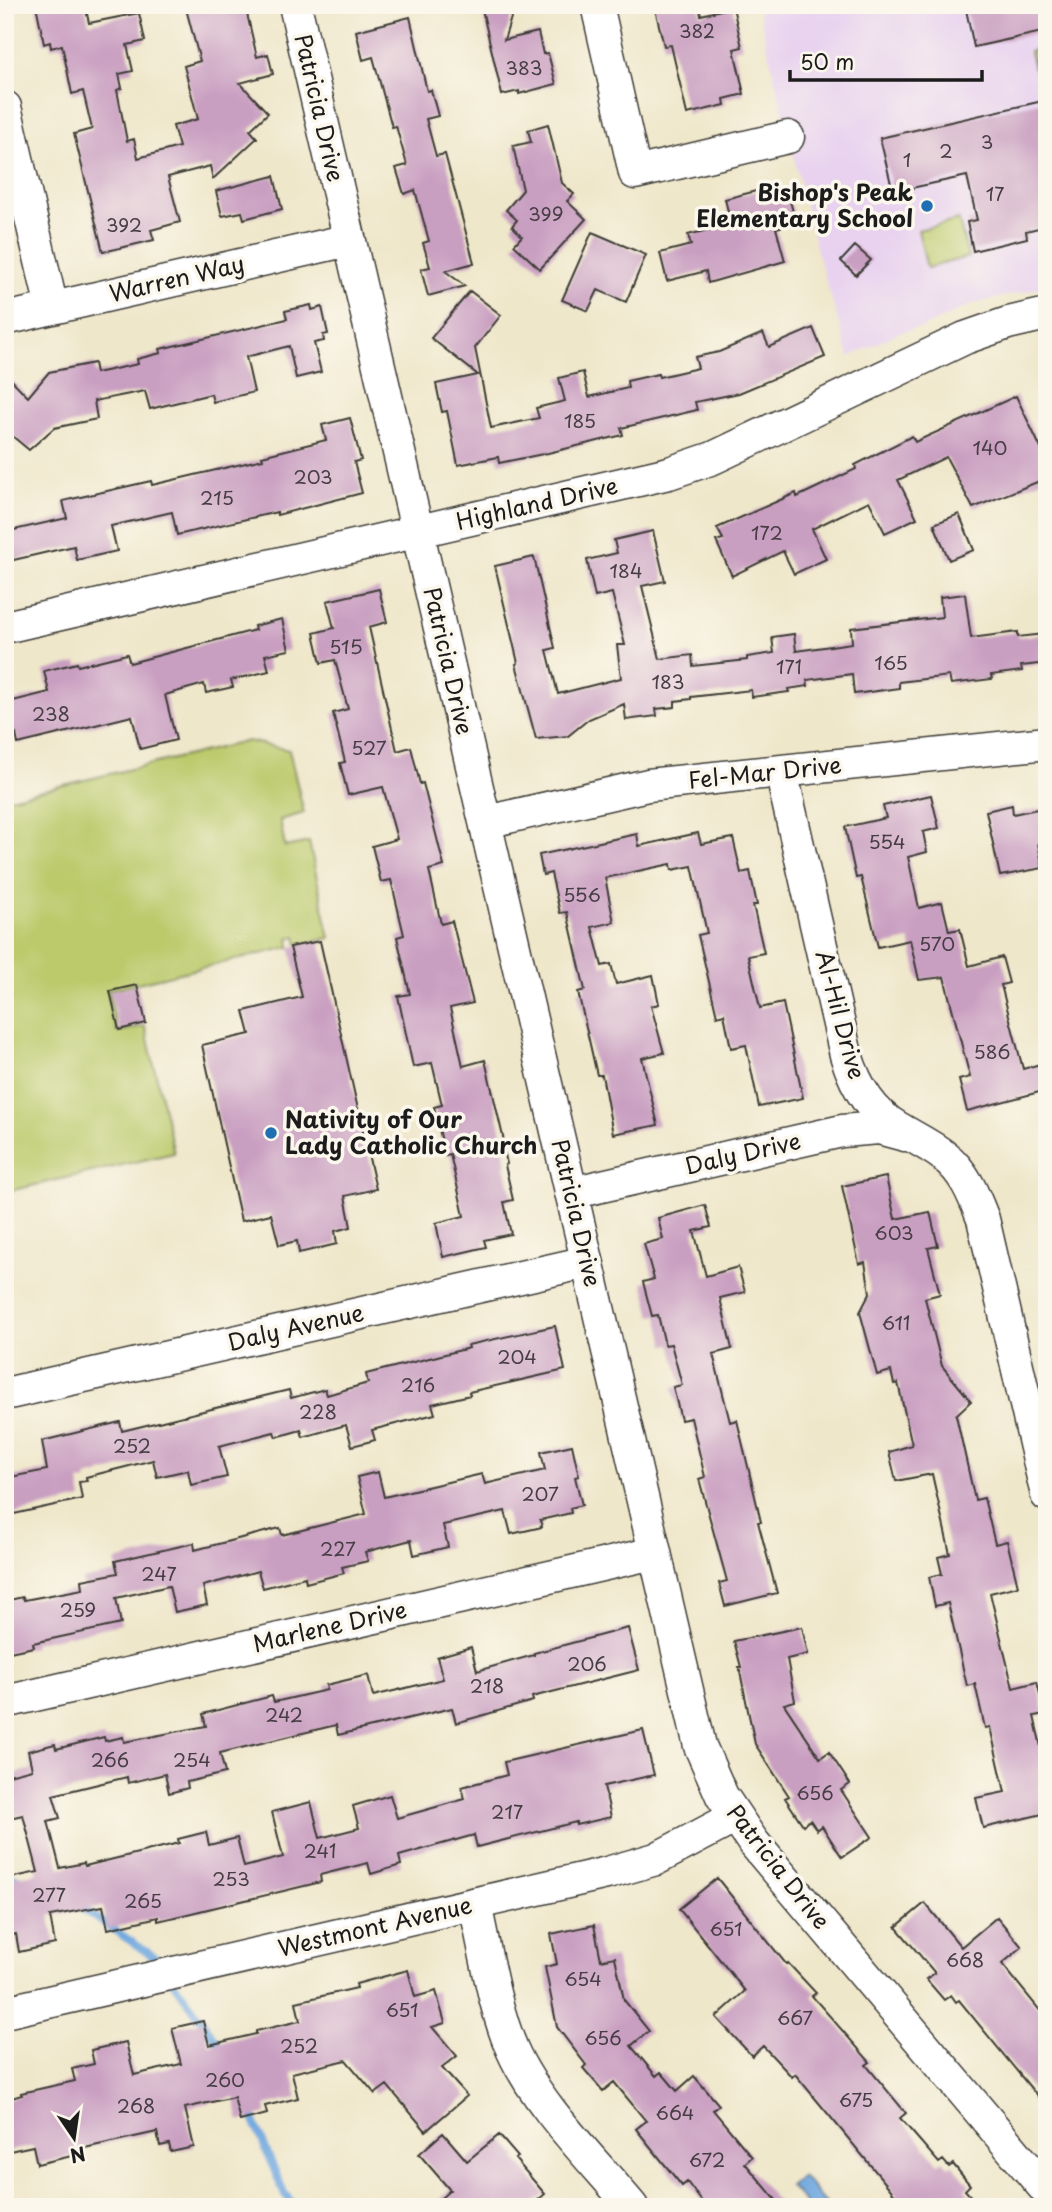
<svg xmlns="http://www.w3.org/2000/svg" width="1052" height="2212" font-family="'Playpen Sans',sans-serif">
<rect width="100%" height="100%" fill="#fbf7ec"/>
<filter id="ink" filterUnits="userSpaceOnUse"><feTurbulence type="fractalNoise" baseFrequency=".0143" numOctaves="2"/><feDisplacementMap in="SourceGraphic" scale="14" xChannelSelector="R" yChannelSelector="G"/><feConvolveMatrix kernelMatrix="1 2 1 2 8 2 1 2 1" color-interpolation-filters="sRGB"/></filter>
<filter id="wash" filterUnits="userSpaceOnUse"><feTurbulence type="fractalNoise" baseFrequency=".00686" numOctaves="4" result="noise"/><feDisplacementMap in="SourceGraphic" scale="28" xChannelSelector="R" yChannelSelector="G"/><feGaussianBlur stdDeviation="1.57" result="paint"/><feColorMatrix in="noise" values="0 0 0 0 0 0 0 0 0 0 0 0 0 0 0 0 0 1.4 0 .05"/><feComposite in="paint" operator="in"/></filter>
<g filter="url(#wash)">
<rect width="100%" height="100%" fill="#efe7ca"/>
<path fill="#e8d2ef" d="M757,5H1047V286L973,304L924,327L900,332L849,357L816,248Z"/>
<path fill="#bcca6c" stroke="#6c7344" stroke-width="2" d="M1047,47V65L1034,68L1030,51Z
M959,220L968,257L927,268L918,230Z
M248,741L289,750L304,813L280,820L285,847L309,842L330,938L298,945L296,936L289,938L290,947L108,990L117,1032L145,1026L174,1153L5,1192V799Z"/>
<path fill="#71a8df" stroke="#46627e" stroke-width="2" d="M802,2176L829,2207H808L790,2186Z"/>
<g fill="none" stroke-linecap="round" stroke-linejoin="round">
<path stroke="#71a8df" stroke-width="8" d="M5,1874L20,1880
M77,1905L156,1958L162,1967
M172,1980L216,2040L221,2050
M249,2109L284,2193L295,2207"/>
</g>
<g id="blocks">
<path fill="#c99fc1" d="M36,5H85L89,23L139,13L145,41L127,45L133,71L119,74L122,88L117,90L127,141L134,139L138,158L179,147L173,126L198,119L184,66L200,61L185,5H245L257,57L268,54L273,74L240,83L268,113L250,130L257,138L213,179L210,166L168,177L180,222L151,230L154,240L103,252L74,134L92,129L83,91L72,94L62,45L51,48L50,42L44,44Z
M481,5H515L504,40L538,32L543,54L548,53L556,84L519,94V91L502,95Z
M654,5H699L701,15L733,7L742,47L734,49L744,94L724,99L725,105L687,114L671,45L664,46Z
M965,5H1047V31L974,47Z
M410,17L427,91L431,90L438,116L426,119L436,156L445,154L474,263L445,271L465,286L428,296L421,269L430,267L423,243L429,241L415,190L404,194L396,168L407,165L396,126L392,127L373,57L363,60L356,31Z
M1047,100V226L1026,231L1027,238L973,251L967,222L977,220L967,176L893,192L880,138Z
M548,124L562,183L574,194L567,201L586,219L540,269L514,245L522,236L512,226L517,220L506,210L523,190L513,146L531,142L528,130Z
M274,176L282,209L244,219L242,212L222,216L216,191Z
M760,190L763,203L789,197L796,223L776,228L785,261L708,283L706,271L667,281L660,253L691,245L688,235L731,224L725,199Z
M592,232L646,255L626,302L598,290L588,311L562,300Z
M855,246L871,260L856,275L841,261Z
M470,291L501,315L475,348L491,428L539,418L536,408L565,401L559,378L583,372L589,397L628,388L627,381L658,374L659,377L698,368L695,357L719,352L763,333L769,347L813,328L825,357L739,393L695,402L697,410L621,428L623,435L548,453L499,463L498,457L458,465L447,411L442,412L436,384L478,375L431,338Z
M311,305L312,310L322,307L328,334L323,335L324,341L314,343L321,372L296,378L289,346L246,357L254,392L213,402L211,394L150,409L145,391L94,401L97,419L54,428L29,450L5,430V373L28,397L49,372L94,363L96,373L138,364L137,359L161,353L160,349L287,319L285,311Z
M1016,396L1047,461V478L973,508L946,457L898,480L917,518L885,533L869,501L812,529L826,559L794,574L783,551L732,576L716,541L723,539L717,528L796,493L797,497L856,469L855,465L912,436L915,442Z
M350,418L361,460L354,462L362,493L277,515V512L177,535L172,512L111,526L117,551L77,560L74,546L5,562V532L67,518L63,501L151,481L152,485L263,459L262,456L326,440L322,425Z
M959,514L974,550L949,560L934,524Z
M653,531L665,581L642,586L660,659L692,655L693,666L747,660V657L774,653L772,637L794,634L796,651L852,643L851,628L942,617L940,597L965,594L971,638L1018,632V637L1044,634L1047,663L1021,666L1022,671L991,675L992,679L951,684L949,676L899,682V688L854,694L852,674L807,680L808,686L788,689L789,692L752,697L751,690L691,697V699L675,701V707L656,709L657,716L626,720L624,704L589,719L568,736L536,739L516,664L518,663L495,566L534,557L555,648L547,650L558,694L621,678L617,645H625L612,593L595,597L587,560L617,553L614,540Z
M379,589L387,622L369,627L397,751L411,747L420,784L423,783L444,866L429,870L441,924L452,921L473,1003L450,1008L463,1066L485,1060L504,1141H502L507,1164L505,1165L513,1200L504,1202L511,1234L484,1240L486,1247L443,1257L436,1223L464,1216L450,1154L445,1155L434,1107L442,1105L432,1063L413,1067L398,996L410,994L397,937L404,935L391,880L381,882L372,846L397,839L383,787L348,795L340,763L345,762L333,713L348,709L335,660L321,663L314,633L334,628L327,601Z
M282,619L289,650L265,655L269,671L231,680L233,687L206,693L204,684L165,695L176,740L140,749L132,716L18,744L16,734L5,736V703L49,692L44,671L77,663L78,666L127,654L130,663L255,630L254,626Z
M931,795L939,828L923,832L927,852L908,857L919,908L942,902L949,931L960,929L969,966L1002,957L1009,983L1001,985L1023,1069L1040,1064L1047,1090L967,1111L959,1080L970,1077L944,977L919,980L910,940L878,947L861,877L856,878L845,827L886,818L883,806Z
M1012,805L1013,814L1047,807V841L1038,843L1043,868L1000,876L986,811Z
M698,833L701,844L733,838L741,873L750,871L757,905H753L764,953L748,956L760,1008L783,1003L803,1098L759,1107L746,1045L731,1048L724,1014L717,1016L698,935L707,933L692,866L672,870L671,864L605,878L614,922L592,927L602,966L611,964L616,984L653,975L659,1004L651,1006L664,1053L642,1058L658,1125L613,1134L602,1075H597L578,992L585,990L567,912L560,913L551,873L543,875L539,855L637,834L639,846Z
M320,941L376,1189L345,1196L351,1227L335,1231L337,1244L299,1253L297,1241L279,1245L271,1214L241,1221L202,1045L250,1034L244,1011L302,997L290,947Z
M137,985L146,1023L119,1030L110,991Z
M886,1177L895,1219L930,1212L938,1246L928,1248L940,1294L925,1298L942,1366L971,1401L956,1415L975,1500L984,1498L995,1544L1007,1541L1018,1586L990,1593L1013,1688L1037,1682L1045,1714L1034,1716L1047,1773V1813L983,1828L976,1798L1005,1792L990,1727L985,1728L975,1684L967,1686L948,1603L935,1606L929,1577L942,1574L938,1557L950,1554L932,1474L896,1481L889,1452L912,1445L898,1383L894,1384L891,1371L877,1375L860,1312L870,1293L865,1262L859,1264L842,1186Z
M705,1205L711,1227L694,1231L706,1276L738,1267L745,1292L720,1298L732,1349L713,1354L730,1422L737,1420L761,1522H758L777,1593L725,1606L719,1583L727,1581L699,1479L705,1477L691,1418L681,1420L673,1387L682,1385L671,1344L665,1345L658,1315L652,1316L643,1282L654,1279L644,1244L663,1239L658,1218Z
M555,1326L565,1370L469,1392L470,1395L432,1404L435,1414L372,1430L375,1440L352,1446L346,1425L303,1437L301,1430L276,1437L274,1432L219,1446L227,1477L191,1485L188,1470L157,1477L153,1460L86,1477L87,1481L79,1482L82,1499L5,1516V1478L47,1470L42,1441L120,1422L122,1431L289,1390L291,1398L325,1389L327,1395L368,1383L366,1374L469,1348L468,1345Z
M572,1445L579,1476L575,1477L582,1505L570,1508L571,1513L540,1520L542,1527L511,1534L505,1511L443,1525L448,1547L414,1555L411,1540L365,1552L368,1561L342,1567L344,1573L306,1583L305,1577L263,1588L258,1571L203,1586L207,1605L175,1612L169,1586L116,1598L121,1624L33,1643L34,1647L5,1653V1601L23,1597L24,1600L83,1589L82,1580L118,1573L115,1561L194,1543L195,1550L280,1528L282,1535L366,1514L357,1477L378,1472L384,1497L482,1474L485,1484L545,1470L541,1452Z
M802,1627L808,1654L787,1659L795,1701L784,1704L820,1758L829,1752L850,1784L841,1790L872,1837L842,1857L822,1826L817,1830L810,1820L803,1825L785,1798L789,1796L755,1744L739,1667H741L734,1641Z
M628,1628L639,1670L532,1697L533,1701L456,1723L452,1708L338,1735L336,1725L220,1753L225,1773L187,1782L188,1788L169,1793L165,1774L128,1783L127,1777L53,1795L60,1818L48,1821L60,1868L84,1863L85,1866L179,1843L178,1839L206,1832L209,1845L237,1838L244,1867L283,1857L272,1812L311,1802L320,1838L359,1828L353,1806L390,1795L397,1818L465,1799L462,1787L507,1775L504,1762L643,1730L654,1775L604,1786L611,1817L576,1825V1822L477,1847L474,1835L399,1856L401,1865L371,1874L368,1863L320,1875L321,1882L158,1921V1917L108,1929L103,1906L50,1916L55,1944L19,1952L16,1934L5,1937V1879L38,1872L23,1815L5,1819V1776L32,1769L28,1751L55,1744L56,1749L104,1737L105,1741L123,1737L124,1742L206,1726L203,1714L272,1696L274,1702L327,1690L326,1685L368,1675L373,1696L443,1679L437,1657L471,1647L477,1671L534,1655V1653Z
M717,1878L786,1964L788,1963L816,1993L812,1996L870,2062L866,2065L906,2113L900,2118L939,2163L943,2160L949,2167L953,2164L970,2185L965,2190L980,2207H905L795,2074L792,2077L763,2046L752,2056L716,2017L745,1991L679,1909Z
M925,1903L961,1947L997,1917L1022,1947L1002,1964L1047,2019V2108L959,2000L956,2002L951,1995L944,2000L926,1979L935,1973L896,1927Z
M594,1925L601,1960L615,1957L624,2000L649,2031L631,2046L656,2076L661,2072L677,2091L694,2076L719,2105L713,2110L752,2157L745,2163L782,2207H706L687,2182L682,2186L636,2129L646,2121L614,2082L603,2091L583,2068L586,2065L557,2027L545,1967L557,1964L551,1934Z
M408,1970L415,1997L436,1991L445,2023L432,2027L457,2056L442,2068L467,2096L426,2131L387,2085L375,2094L346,2060L292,2073L298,2098L265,2106L267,2114L240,2121L234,2097L185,2108L194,2147L171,2152L169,2144L160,2146L157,2132L71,2151L72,2156L37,2164L33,2146L5,2152V2100L22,2095L21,2093L75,2081L72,2069L94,2064L91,2050L126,2042L134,2075L181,2064L172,2028L203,2021L209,2045L256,2034V2031L300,2021L296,2002L357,1988L356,1984Z
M443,2133L467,2161L499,2135L518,2157L515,2159L545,2194L530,2207H431L450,2190L419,2154Z"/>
</g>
</g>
<g filter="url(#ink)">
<use href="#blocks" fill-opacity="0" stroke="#3c3a36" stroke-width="2"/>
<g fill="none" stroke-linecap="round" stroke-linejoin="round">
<g stroke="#3c3a36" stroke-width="35">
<path id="minor" d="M295,5L700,1746L722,1796L753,1842L1047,2191
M597,5L635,173L788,137
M5,107L52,308
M5,319L349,240
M5,627L669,473L713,458L965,338L1008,323L1047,314
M781,771L846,1055C855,1084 870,1112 898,1128C913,1137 930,1145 944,1156C965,1172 974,1196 983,1219L1047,1495
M486,822L648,785L1047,743
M571,1193L842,1131L879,1128L905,1135
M5,1394L587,1262
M5,1702L654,1553
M475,1904C485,1949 494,2008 512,2049C536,2104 593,2160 632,2207
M5,2012L607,1873L656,1859L724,1823L737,1820"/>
</g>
<use href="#minor" stroke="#fff" stroke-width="32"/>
</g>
</g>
<g fill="#1f6fb2" stroke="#fbf7ec" stroke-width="2.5">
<circle cx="927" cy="206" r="7"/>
<circle cx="271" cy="1133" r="7"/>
</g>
<g text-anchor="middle" stroke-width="7" stroke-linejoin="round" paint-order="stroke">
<g font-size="19" fill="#473d45">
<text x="697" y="38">382</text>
<text x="524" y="75">383</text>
<text x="987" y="149">3</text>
<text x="946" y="158">2</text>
<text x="907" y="167">1</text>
<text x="995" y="201">17</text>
<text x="546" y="221">399</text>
<text x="124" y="232">392</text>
<text x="580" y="428">185</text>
<text x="990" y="455">140</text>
<text x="313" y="484">203</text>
<text x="217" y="505">215</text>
<text x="767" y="540">172</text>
<text x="626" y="578">184</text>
<text x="346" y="654">515</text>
<text x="891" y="670">165</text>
<text x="789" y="674">171</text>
<text x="668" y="689">183</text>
<text x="51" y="721">238</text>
<text x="369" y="755">527</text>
<text x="887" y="849">554</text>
<text x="582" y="902">556</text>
<text x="937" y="951">570</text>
<text x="992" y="1059">586</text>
<text x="894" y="1240">603</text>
<text x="896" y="1330">611</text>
<text x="517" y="1364">204</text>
<text x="418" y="1392">216</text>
<text x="318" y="1419">228</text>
<text x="132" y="1453">252</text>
<text x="540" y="1501">207</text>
<text x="338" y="1556">227</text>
<text x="159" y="1581">247</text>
<text x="78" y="1617">259</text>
<text x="587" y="1671">206</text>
<text x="487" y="1693">218</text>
<text x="284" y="1722">242</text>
<text x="110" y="1767">266</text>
<text x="192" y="1767">254</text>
<text x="815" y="1800">656</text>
<text x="507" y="1819">217</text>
<text x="320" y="1858">241</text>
<text x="231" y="1886">253</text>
<text x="49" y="1902">277</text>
<text x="143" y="1908">265</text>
<text x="726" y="1936">651</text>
<text x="965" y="1967">668</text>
<text x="583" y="1986">654</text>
<text x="402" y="2017">651</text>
<text x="795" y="2025">667</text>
<text x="603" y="2045">656</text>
<text x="299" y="2053">252</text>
<text x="225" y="2087">260</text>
<text x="856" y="2107">675</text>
<text x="136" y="2113">268</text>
<text x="675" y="2120">664</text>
<text x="707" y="2167">672</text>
</g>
<g font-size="23" fill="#1c1c1c" stroke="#fbf7ec">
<text transform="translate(319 108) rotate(77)" y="8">Patricia Drive</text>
<text transform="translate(177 279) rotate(-13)" y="8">Warren Way</text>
<text transform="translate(537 504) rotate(-13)" y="8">Highland Drive</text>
<text transform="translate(448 661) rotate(77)" y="8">Patricia Drive</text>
<text transform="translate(765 773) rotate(-6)" y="8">Fel-Mar Drive</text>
<text transform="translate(840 1015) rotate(75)" y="8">Al-Hil Drive</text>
<text transform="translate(743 1154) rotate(-13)" y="8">Daly Drive</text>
<text transform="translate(576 1213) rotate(77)" y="8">Patricia Drive</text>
<text transform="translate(296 1328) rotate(-13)" y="8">Daly Avenue</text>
<text transform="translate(330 1627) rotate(-13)" y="8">Marlene Drive</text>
<text transform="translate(778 1867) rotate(52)" y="8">Patricia Drive</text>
<text transform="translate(375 1927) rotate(-13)" y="8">Westmont Avenue</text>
</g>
<g font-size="23" font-weight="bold" fill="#1c1c1c" stroke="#fbf7ec" text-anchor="end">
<text x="913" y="201">Bishop's Peak<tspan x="913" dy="26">Elementary School</tspan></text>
<text x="285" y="1128" text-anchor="start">Nativity of Our<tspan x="285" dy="26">Lady Catholic Church</tspan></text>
</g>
</g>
<rect width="1052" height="2212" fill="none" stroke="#fbf7ec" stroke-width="28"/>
<g transform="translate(74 2138) rotate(167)" stroke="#fbf7ec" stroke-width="5" paint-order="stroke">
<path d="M0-5L12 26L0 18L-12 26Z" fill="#1c1c1c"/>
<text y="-10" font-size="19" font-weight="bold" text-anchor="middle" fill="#1c1c1c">N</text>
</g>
<path d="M790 70v10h192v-10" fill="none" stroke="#1c1c1c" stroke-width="3.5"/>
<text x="800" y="70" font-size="21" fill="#1c1c1c" stroke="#fbf7ec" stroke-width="5" paint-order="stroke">50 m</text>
</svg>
